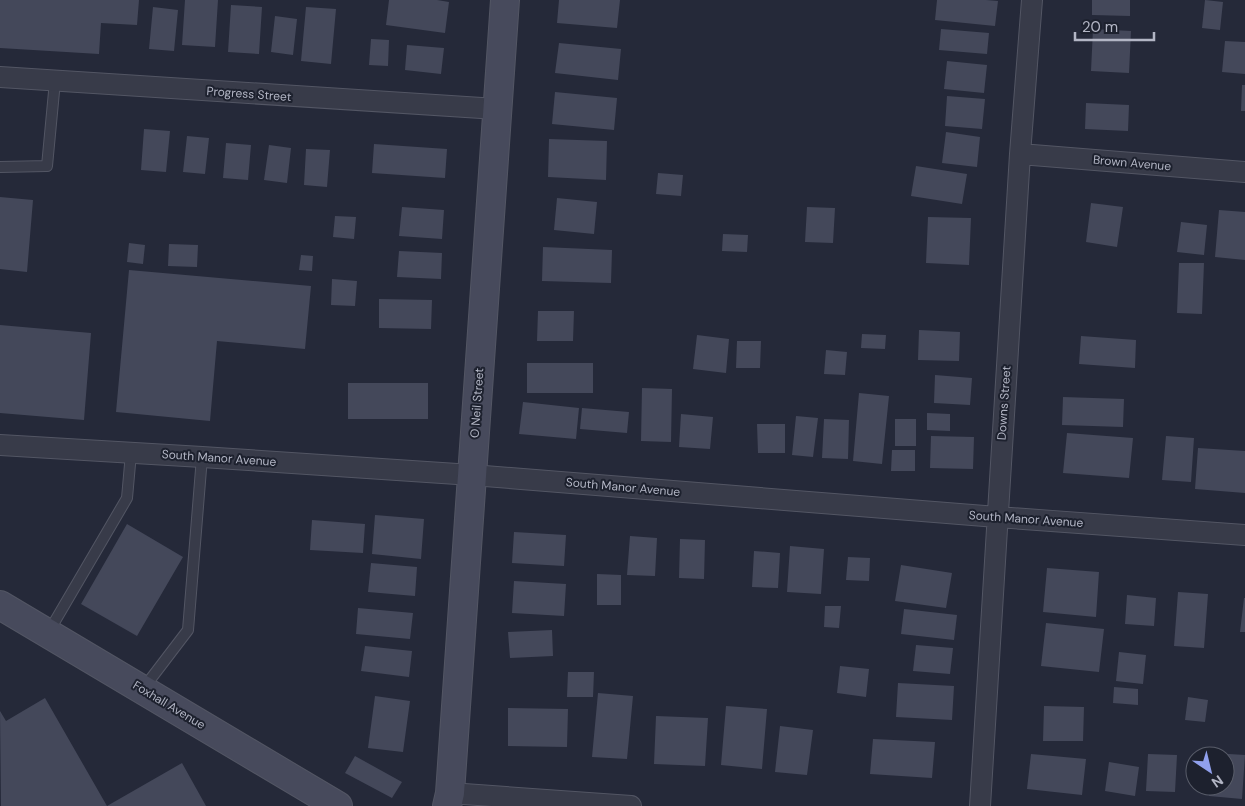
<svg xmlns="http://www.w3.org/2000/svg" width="1245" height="806" font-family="'DM Sans',sans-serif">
<rect width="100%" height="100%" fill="#252939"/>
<path fill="#44485a" d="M0,0H139L137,25L101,23L99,54L0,48Z
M185,0H218L215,47L182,45Z
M389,0H437L449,2L445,33L386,25Z
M559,0H620L617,28L557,23Z
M937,0H986L998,1L995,26L935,20Z
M1092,0H1130V16L1092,15Z
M1205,0L1223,2L1220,30L1202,28Z
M231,5L262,7L259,54L228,52Z
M153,7L178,10L174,51L149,49Z
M306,7L336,9L331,64L301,61Z
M275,16L297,19L293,55L271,52Z
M941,29L989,33L987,54L939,50Z
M1093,29L1131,31L1129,73L1091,71Z
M371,39L389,40L388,66L369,65Z
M1225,41L1245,42V74L1222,72Z
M559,43L621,49L618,80L555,73Z
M407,45L444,48L441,74L405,70Z
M947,61L987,65L984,93L944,89Z
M1242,85H1245V111H1241Z
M555,92L617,98L614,130L552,124Z
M947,96L985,99L982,129L945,126Z
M1086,103L1129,105L1128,131L1085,129Z
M144,129L170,131L166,172L141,170Z
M946,132L980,137L977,167L942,163Z
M187,136L209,138L205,174L183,172Z
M549,139L607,141L606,180L548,177Z
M226,143L251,145L248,180L223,178Z
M374,144L447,149L445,178L372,173Z
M269,145L291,148L287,183L264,180Z
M306,149L330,150L327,187L304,185Z
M916,166L967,174L962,204L911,196Z
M658,173L683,175L681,196L656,194Z
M0,197L33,200L27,272L0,269Z
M557,198L597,202L594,234L554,230Z
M1091,203L1123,207L1117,247L1086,242Z
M402,207L444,210L442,239L399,236Z
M807,207L835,208L833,243L805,242Z
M1219,210L1245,212V260L1215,257Z
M335,216L356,217L354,239L333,237Z
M928,217L971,218L969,265L926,263Z
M1181,222L1207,225L1204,255L1177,252Z
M723,234L748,235L747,252L722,251Z
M129,243L145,245L143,264L127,262Z
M169,244L198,245L197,267L168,266Z
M543,247L612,250L611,283L542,281Z
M399,251L442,253L441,279L397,277Z
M301,255L313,256L312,271L299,270Z
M1179,263H1204L1202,314L1177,313Z
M129,270L311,286L305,349L217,341L210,421L116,412Z
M332,279L357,281L355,306L331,305Z
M379,299L432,300L431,329L379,328Z
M538,311H574L573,341H537Z
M0,325L91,333L84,420L0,413Z
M919,330L960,332L959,361L918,360Z
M862,334L886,335L885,349L861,348Z
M697,335L729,339L726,373L693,369Z
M1081,336L1136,340L1135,368L1079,364Z
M737,341H761L760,368H736Z
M826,350L847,352L845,375L824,374Z
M527,363H593V393H527Z
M935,375L972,378L970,405L934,403Z
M348,383H428V419H348Z
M642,388L672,389L671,442L641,441Z
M859,393L889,396L882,464L853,461Z
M1063,397L1124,399L1123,427L1062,425Z
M523,402L579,408L576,439L519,434Z
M582,408L629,412L627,433L580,429Z
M927,413L950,414V431L927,430Z
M681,414L713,417L710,449L679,447Z
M796,416L818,418L813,457L792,455Z
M824,419L849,420L848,459L822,458Z
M895,419H916V446H895Z
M757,424H785V453H758Z
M1067,433L1133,438L1129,478L1063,473Z
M931,436L974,437L973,469L930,468Z
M1166,436L1194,438L1191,482L1162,480Z
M1198,448L1245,451V493L1195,489Z
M892,450H915V471H891Z
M375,515L424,519L421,559L372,554Z
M312,520L365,524L363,553L310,550Z
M127,524L183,557L137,636L81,604Z
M514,532L566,535L564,566L512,563Z
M630,536L657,538L655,576L627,575Z
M680,539L705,540L704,579L679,578Z
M790,546L824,549L821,594L787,592Z
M754,551L780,553L778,588L752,587Z
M848,557L870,558L869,581L846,580Z
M371,563L417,567L415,596L368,592Z
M901,565L952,573L946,608L895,601Z
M1047,568L1099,572L1096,617L1043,612Z
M597,574L621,575V605H597Z
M514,581L566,584L564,616L512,613Z
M1178,592L1208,594L1204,648L1174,646Z
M1127,595L1156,598L1154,626L1125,624Z
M1244,598H1245V632H1240Z
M825,606H841L839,628L824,627Z
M358,608L413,613L410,639L356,634Z
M904,609L957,615L954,640L901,634Z
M1046,623L1104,629L1099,672L1041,666Z
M552,630L553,656L510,658L508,632Z
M916,645L953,648L950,674L913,671Z
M365,646L412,651L409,677L361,671Z
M1119,652L1146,655L1143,684L1116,681Z
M840,666L869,669L866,697L837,693Z
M568,672H594L593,697H567Z
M898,683L954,686L952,720L896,717Z
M1114,687L1138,689V705L1113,703Z
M598,693L633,696L627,759L592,757Z
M375,696L410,701L403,752L368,748Z
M1188,697L1208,700L1205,722L1185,720Z
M45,698L107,806L182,763L206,806H1L0,711L6,721Z
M726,706L767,709L762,769L721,765Z
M1044,706L1084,707L1083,741H1043Z
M508,708L568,709L567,747L508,746Z
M656,716L708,718L705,766L654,764Z
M780,726L813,730L807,775L775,772Z
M873,739L935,742L932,778L870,774Z
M1213,753L1245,755L1242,799L1209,796L1210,786H1225V756H1212Z
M1031,754L1086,759L1082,795L1027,789Z
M1148,754L1177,755L1175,792L1146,791Z
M355,756L402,782L392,798L345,773Z
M1109,762L1139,767L1135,796L1105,791Z"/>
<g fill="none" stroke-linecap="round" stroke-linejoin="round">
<g stroke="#535664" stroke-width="12">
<path id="lane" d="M0,167L47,166L55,81
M48,633L127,498L131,453
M143,689L188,630L202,457"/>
</g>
<g stroke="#535664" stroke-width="22">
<path id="street" d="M0,77L497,109
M1020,154L1245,172
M0,445L202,457L472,475L997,517L1245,535
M450,793L631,806
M980,806L1020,154L1032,0"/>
</g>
<g stroke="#535664" stroke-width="30">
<path id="secondary" d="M0,605L338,806
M447,806L450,793L505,0"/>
</g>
<use href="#lane" stroke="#383b49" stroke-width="10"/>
<use href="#street" stroke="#383b49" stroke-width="20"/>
<use href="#secondary" stroke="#474a5c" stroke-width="28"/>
</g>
<g text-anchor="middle" stroke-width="4" stroke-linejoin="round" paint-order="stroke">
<g font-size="12" fill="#b3b6c5" stroke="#1d212e">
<text transform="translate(249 94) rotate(4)" y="4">Progress Street</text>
<text transform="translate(1132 163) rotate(5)" y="4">Brown Avenue</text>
<text transform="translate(477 403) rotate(-86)" y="4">O Neil Street</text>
<text transform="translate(1004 403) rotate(-86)" y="4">Downs Street</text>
<text transform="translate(219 458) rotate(4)" y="4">South Manor Avenue</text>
<text transform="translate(623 487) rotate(5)" y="4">South Manor Avenue</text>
<text transform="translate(1026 519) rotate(4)" y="4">South Manor Avenue</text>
<text transform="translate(169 705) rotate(31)" y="4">Foxhall Avenue</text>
</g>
</g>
<g transform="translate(1210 771) rotate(145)"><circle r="24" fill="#1d212e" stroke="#595d6a"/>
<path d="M0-4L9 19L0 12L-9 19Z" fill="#90a0ed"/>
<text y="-8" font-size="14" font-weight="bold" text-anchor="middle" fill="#b3b6c5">N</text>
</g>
<path d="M1075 32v8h79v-8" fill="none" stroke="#b3b6c5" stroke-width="2.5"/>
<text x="1082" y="32" font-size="15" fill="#b3b6c5" stroke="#1d212e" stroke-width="4" paint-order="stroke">20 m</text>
</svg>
